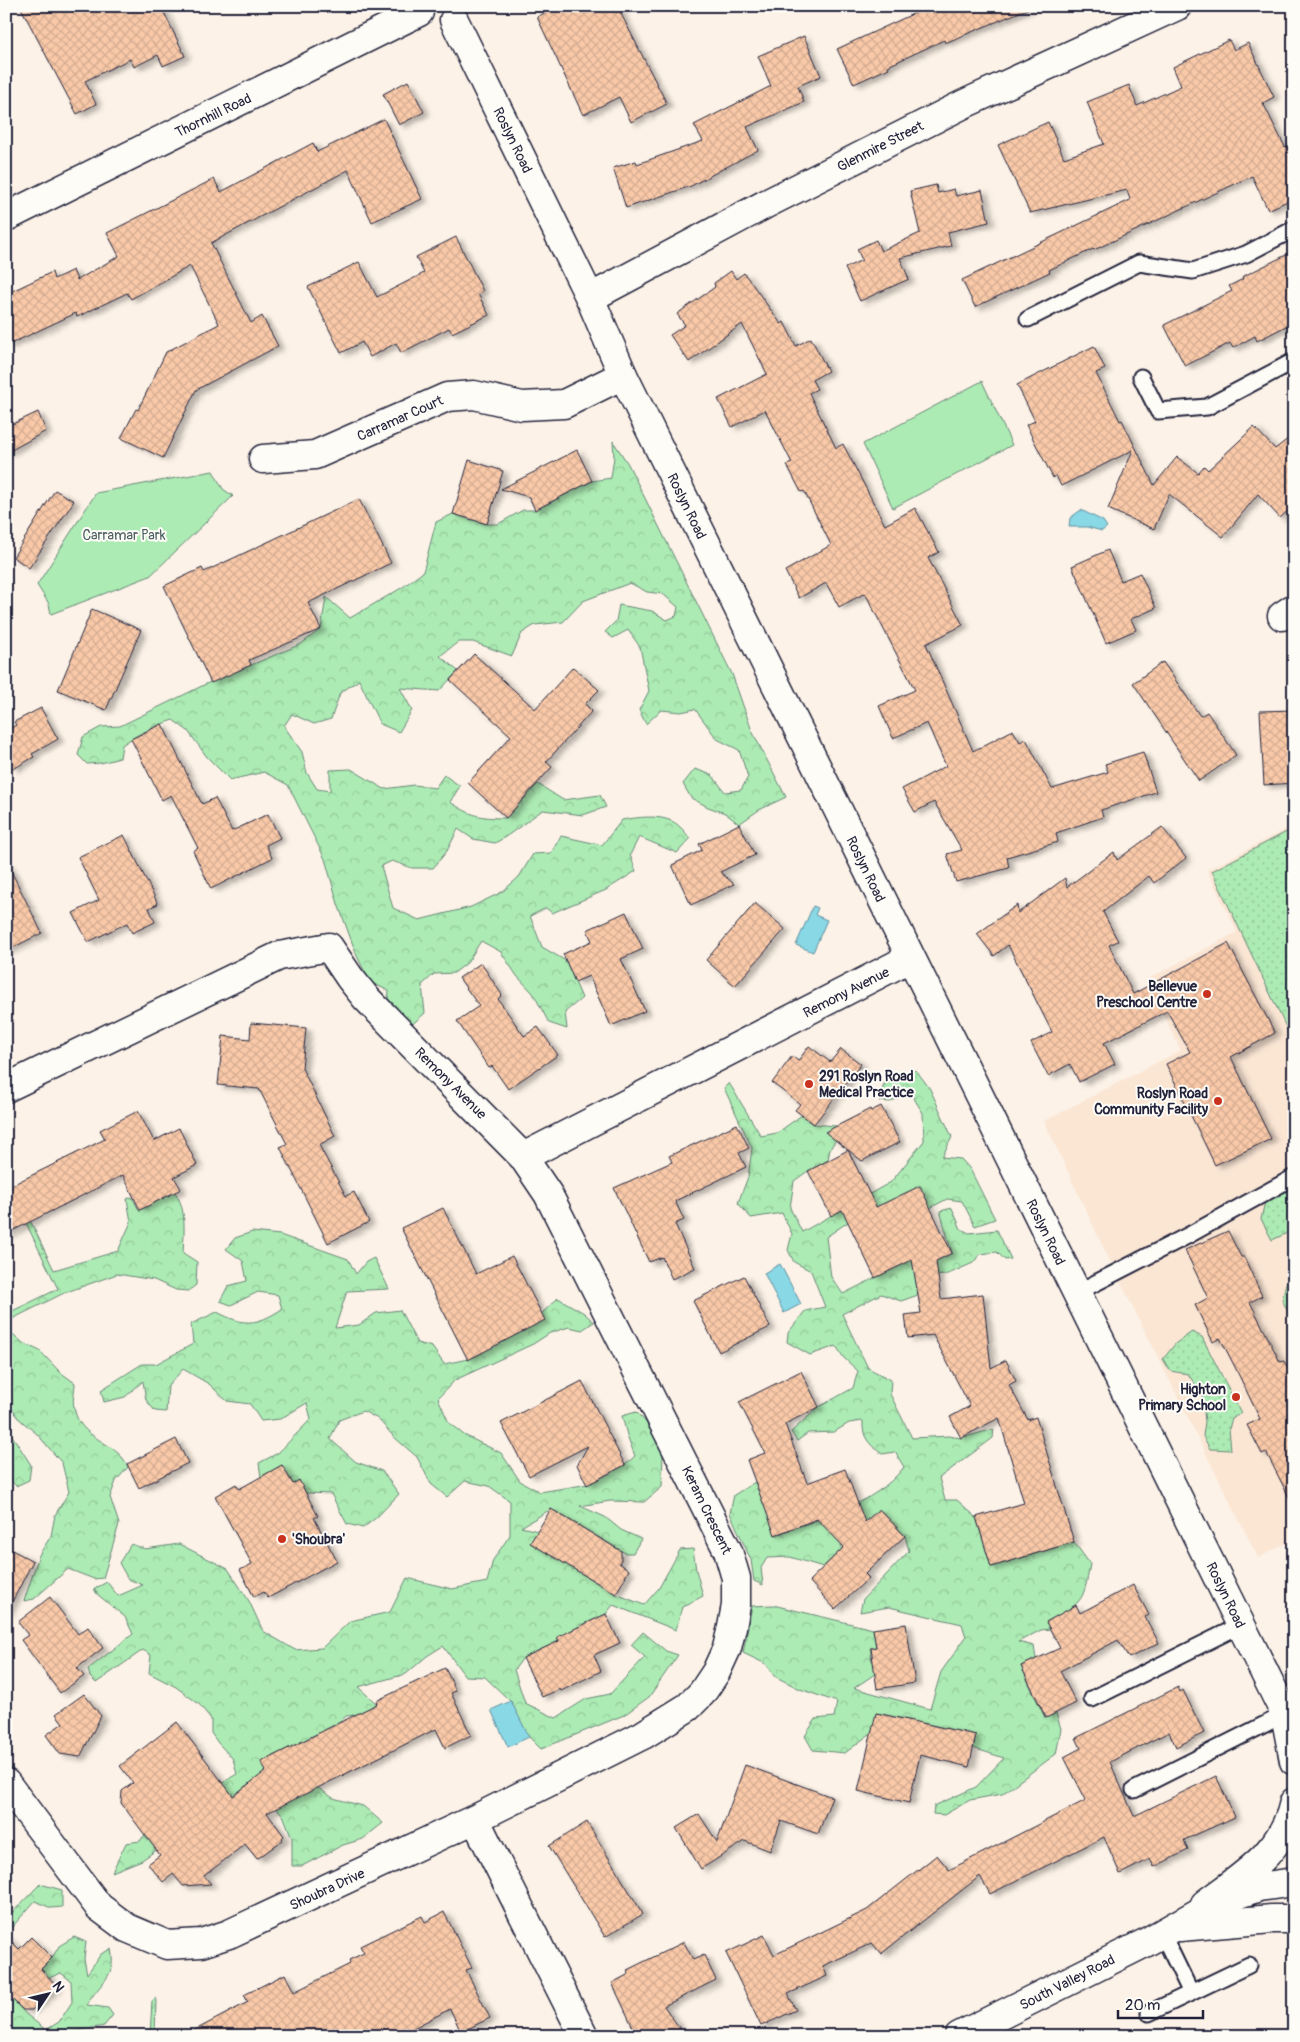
<svg xmlns="http://www.w3.org/2000/svg" width="1300" height="2042" font-family="Pangolin,sans-serif">
<defs>
<pattern id="grass-dots" width="8" height="8" patternUnits="userSpaceOnUse" patternTransform="scale(1.25)"><rect width="8" height="8" fill="#acebb3"/><path d="M2 2h.1M6 6h.1" fill="none" stroke="#94c99b" stroke-width="1.8" stroke-linecap="round"/></pattern>
<pattern id="forest-crowns" width="20" height="18" patternUnits="userSpaceOnUse" patternTransform="scale(1.25)"><rect width="20" height="18" fill="#acebb3"/><path d="M2 6a3 3 0 1 1 6 0M12 15a3 3 0 1 1 6 0" fill="none" stroke="#94c99b"/></pattern>
<pattern id="building-cross-hatch" width="8" height="8" patternUnits="userSpaceOnUse" patternTransform="scale(1.25)"><rect width="8" height="8" fill="#f9c9a8"/><path d="M0 0l8 8M0 8l8-8" fill="none" stroke="#d5ac92"/></pattern>
<filter id="shadow"><feDropShadow dx="5.5" dy="3" stdDeviation="2.5" flood-color="#0004"/></filter>
</defs>
<rect width="100%" height="100%" fill="#fcf2e7"/>
<filter id="ink" filterUnits="userSpaceOnUse"><feTurbulence type="fractalNoise" baseFrequency=".02" numOctaves="2"/><feDisplacementMap in="SourceGraphic" scale="10" xChannelSelector="R" yChannelSelector="G"/><feConvolveMatrix kernelMatrix="1 2 1 2 8 2 1 2 1" color-interpolation-filters="sRGB"/></filter>
<g filter="url(#ink)">
<path fill="#fbe6d4" d="M1294,825V1539L1258,1558L1107,1255L1044,1121L1181,1050L1146,980L1237,932L1207,870Z"/>
<path fill="url(#grass-dots)" stroke="#678677" d="M1294,828V1044L1212,871Z
M1294,1184V1230L1272,1240L1261,1219L1266,1197Z
M1294,1279V1323L1282,1300L1286,1283Z
M1192,1332L1202,1337L1241,1413L1232,1418L1229,1429L1231,1450L1210,1449L1203,1436L1205,1422L1202,1394L1188,1374L1170,1371L1163,1359L1176,1343Z"/>
<path fill="url(#forest-crowns)" stroke="#678677" d="M613,441L628,464L732,674L752,731L786,797L759,810L739,824L725,813L708,807L691,798L683,784L695,769L712,775L725,792L741,790L748,777L739,750L717,739L695,709L681,712L661,710L646,724L639,710L649,691L640,647L628,630L613,638L605,632L616,621L619,605L652,611L667,620L676,616L678,607L663,594L647,592L630,583L583,601L563,622L535,625L522,633L512,656L473,642H458L440,656L458,671L439,691L400,688L412,710L399,732L380,724L359,680L340,693L331,719L314,724L292,714L284,726L302,752L307,773L317,789L330,791V770L351,769L384,789L414,785L435,788L444,775L460,786L450,802C472,816 480,818 506,818L538,784L563,800L600,795L606,807L583,815L543,810C526,821 512,834 495,843L473,839L458,829L447,851L433,868H412L392,861L381,866L393,908L419,920L471,907L502,892L519,877L533,854L551,853L561,836L602,845L622,820C639,817 667,813 680,827C684,830 687,835 690,839L677,853L639,837L630,855L636,871L606,890L552,913L546,908L530,916L542,947L566,961L582,998L565,1012L567,1029L549,1023L533,993L517,976L501,952L481,941L467,963L454,973L434,974L422,985L425,1013L408,1028L387,1007L389,991L370,982L357,956L338,904L325,859L288,785L264,772L230,780L207,757L188,731L173,720C155,726 137,734 122,745L120,758L101,763L87,764L78,755L83,737L101,727L120,726L206,684L301,644L321,629L326,597L350,618L403,587L423,572L436,522L453,514L487,524H498L523,510H535L592,481L611,478L614,457Z
M916,1070L930,1089L952,1137L942,1157L961,1159L970,1169L995,1219L975,1226L962,1201L947,1199L930,1208L848,1222L826,1237L831,1277L843,1294L917,1257L922,1268L952,1253L940,1211L952,1208L961,1229L969,1233L997,1230L1011,1259L1005,1260L997,1252L980,1254L973,1263L946,1275L932,1276L917,1286L918,1295L901,1301L881,1294L842,1314L868,1368L891,1380L890,1394L912,1438L949,1436L961,1438L994,1429L993,1438L939,1478L945,1500H957L976,1517L991,1567L1074,1542L1090,1564C1083,1605 1082,1602 1046,1622L1050,1629L1041,1630L1018,1642L1034,1646L1036,1659L1021,1666L1045,1718L1056,1713L1061,1729L1056,1754L1002,1794L970,1800L944,1815L933,1814L934,1806L976,1787L1004,1758L973,1748L976,1735L877,1713L871,1733L845,1753L813,1750L805,1736L816,1719L834,1717L837,1702L800,1689L776,1677L766,1664L743,1653L752,1606L773,1605L873,1629L876,1647L870,1648L872,1661H879L881,1673L875,1674L854,1688L930,1709L941,1672L966,1637L962,1624L889,1607L860,1612L863,1599L909,1551L905,1536L879,1509L841,1544L842,1549L823,1567L790,1557L767,1558L761,1568L763,1585L754,1581L751,1560L730,1513L734,1495L755,1482L776,1535C819,1518 874,1506 904,1467L895,1452L882,1454C869,1444 862,1438 863,1421L849,1423L834,1432L808,1433L797,1441L791,1432L819,1407L853,1388L858,1371L844,1358L836,1346L810,1355L787,1342L788,1333L805,1311L825,1307L811,1271L794,1262L788,1250L792,1234L782,1213L751,1218L738,1203L748,1177L752,1148L724,1088L729,1083L761,1136L777,1133L802,1115L814,1124L836,1126L840,1133L830,1149L828,1160L808,1171L794,1181L790,1208L802,1232L891,1182L924,1141L923,1113L910,1092L890,1102L879,1101L884,1084Z
M9,1188L15,1189L54,1270L118,1251L131,1222L127,1199L132,1197L140,1212V1210L175,1192C187,1210 184,1232 183,1253L197,1262L196,1285L188,1291L176,1290L154,1280L117,1274L64,1293L6,1322V1314L58,1289Z
M252,1232L280,1235L348,1259L356,1274L366,1262L374,1258L389,1289L347,1291L335,1328L359,1325L376,1313L400,1310L417,1343L432,1347L444,1364L468,1359L544,1320L541,1314L558,1298L584,1313L594,1322L582,1330L569,1327L550,1333L533,1344L455,1380L438,1398L449,1423L464,1435L501,1453L520,1481L540,1492L589,1484L625,1465L635,1456L627,1435L622,1416L636,1412L645,1421L663,1452L662,1487L644,1502L610,1501L580,1506L605,1517L621,1530L641,1539L633,1553H625L551,1509L521,1527L538,1531L531,1543L616,1594L644,1605L659,1588L680,1550L693,1549L696,1570L703,1596L682,1607L676,1630L613,1605L606,1614L558,1637L559,1641L523,1658L514,1670L525,1703L556,1718L586,1699L610,1694L645,1657L631,1645L643,1632L666,1651L678,1655L649,1697L624,1715L541,1749L529,1737L510,1701L485,1677L465,1676L443,1646L427,1656L406,1674L358,1687L377,1704L355,1715L346,1716L340,1722L261,1762L317,1787L333,1798L363,1806L383,1823L363,1839L343,1845L302,1866H292V1838L283,1815L249,1783L226,1802L142,1860L112,1872L126,1843L140,1841C155,1818 212,1789 237,1774L233,1759L218,1743L211,1733V1719L199,1704L176,1687L149,1673L151,1655L143,1650L96,1683L90,1677L88,1669L133,1634L125,1617L97,1594L94,1589L107,1582L118,1596L143,1585L128,1579L119,1563L131,1544L145,1549L179,1544L228,1569L249,1601L263,1631L295,1650L322,1648L350,1621L390,1612L407,1578L452,1589L487,1582L493,1560L510,1535V1501L489,1486L465,1481L447,1497L431,1484L417,1457L394,1437L378,1419L363,1411L339,1420L330,1439L356,1462L382,1471L399,1494L377,1517L363,1528L347,1524L331,1494L306,1493L299,1480L293,1484L282,1465L261,1477L259,1463L278,1453L311,1419L307,1403L280,1419L261,1421L250,1404L227,1401L209,1384L183,1369L168,1386L166,1412L155,1411L146,1400L143,1381L125,1397L104,1402L101,1390L142,1364H156L193,1344L191,1324L217,1312C244,1326 256,1326 282,1309L278,1295L258,1292L231,1305L220,1301L228,1286L247,1281L243,1261L226,1249L235,1238Z
M6,1328L23,1343L40,1351L60,1372L75,1383C75,1390 72,1400 74,1407C79,1441 117,1440 128,1467L116,1481L110,1497L119,1524L103,1578L94,1579L68,1569L34,1599L24,1601L39,1555L51,1536L55,1515L69,1492L62,1463L37,1434L18,1418L6,1398Z
M6,1426L31,1465L29,1480L16,1486L6,1475Z
M40,1884L62,1890V1907L51,1908L35,1901L6,1934V1919Z
M74,1937L86,1942L84,1959L87,1974L101,1954L111,1949C117,1978 100,1981 87,2005L108,2008L113,2015L104,2026L65,2033V2036H15C8,2019 3,2016 12,1999L27,2015L46,2030L59,2022L72,2002L71,1981L61,1973L49,1978L41,1969L52,1958L59,1946Z
M156,1998L155,2036H150L152,2001Z"/>
<path fill="#acebb3" stroke="#678677" d="M982,381L1012,445L893,508L863,444Z
M213,471L223,489L233,496L150,576L51,614L49,604L37,585L96,493Z"/>
<path fill="#89d8e5" stroke="#608fa1" d="M1081,510L1103,521L1107,527L1102,531L1087,527H1069L1070,518Z
M813,906L818,908L815,915L827,920L813,952L796,945Z
M780,1264L801,1304L784,1313L764,1273Z
M511,1701L529,1737L508,1747L491,1710Z"/>
<path fill="url(#building-cross-hatch)" stroke="#22223b" filter="url(#shadow)" d="M20,6H161L185,56L163,66L158,55L134,67L130,59L85,81L96,104L77,114Z
M558,6H617L667,104L631,122L619,97L583,115L537,17Z
M930,6L1032,7L945,43L944,40L888,66L889,68L854,84L837,49Z
M804,36L821,76L798,86L804,102L747,127L758,150L691,186L626,208L613,168L636,161L637,164L703,141L694,125L771,86L758,56Z
M1229,40L1234,50L1248,43L1274,97L1263,103L1285,147L1294,143V198L1268,210L1252,176L1094,250L1093,249L1049,270L1050,272L975,307L962,280L1130,200L1127,190L1030,213L998,145L1048,122L1064,158L1104,144L1087,102L1129,85L1137,106L1181,86L1173,67Z
M408,81L424,112L399,125L383,94Z
M384,119L422,199L372,222L348,170L211,243L251,323L262,316L278,346L196,390L163,458L121,438L136,409L138,410L166,352L219,324L190,266L131,299L127,293L77,317L76,313L6,346V294L52,272L54,279L73,270L77,280L119,256L107,233L214,179L221,192L313,143L317,152Z
M936,185L938,193L954,189L956,196L982,190L989,222L948,232L951,246L900,258L909,279L860,301L845,268L862,260L857,249L876,240L881,251L920,233L910,191Z
M456,237L483,291L478,294L489,315L452,333L449,328L401,353L396,343L370,357L362,342L341,353L308,287L359,262L377,297L424,273L416,257Z
M1294,251V322L1257,341L1255,336L1233,348L1230,343L1185,366L1164,325L1232,291L1229,286L1243,279L1242,277Z
M731,271L736,279L744,273L781,324L784,322L796,346L811,338L828,371L812,380L817,389L809,393L836,448L843,444L885,525L915,508L939,552L928,558L963,625L926,644L973,751L1013,730L1020,742L1026,739L1052,789L1108,772L1105,764L1143,752L1156,792L1101,810L1103,817L1056,833L1058,842L1007,857L1009,868L956,882L947,854L962,850L934,802L915,812L902,789L946,766L927,723L893,738L879,706L915,690L865,593L839,607L826,583L799,598L785,571L831,545L804,491L801,492L787,465L792,463L765,410L732,427L718,399L767,374L742,324L689,362L670,335L685,325L677,314L715,287L714,283Z
M1094,346L1105,369L1096,373L1120,421L1122,420L1154,485L1177,457L1198,473L1204,466L1208,470L1254,427L1275,449L1294,434V505L1280,518L1258,494L1223,537L1169,494L1154,529L1108,509L1133,450L1061,486L1056,476L1053,478L1026,425L1035,421L1017,385Z
M38,412L46,431L6,453V427Z
M577,450L592,481L535,510L529,497L501,489Z
M469,460L503,471L487,524L453,514Z
M55,490L74,501L29,568L13,557Z
M359,499L391,563L308,603L321,629L249,660L251,665L211,683L164,586L202,568L204,572Z
M1108,550L1121,581L1140,573L1156,608L1131,619L1136,630L1106,643L1072,566Z
M92,609L141,630L106,710L58,690Z
M474,654L535,709L573,667L599,690L585,704L592,711L546,762L552,767L506,818L468,783L511,736L450,680Z
M1163,662L1200,716L1207,712L1236,755L1199,781L1133,683Z
M41,708L58,739L32,754L34,757L13,769L6,754V731L16,725L14,722Z
M1294,710V783L1264,785L1260,711Z
M162,724L202,804L215,798L232,831L268,814L280,838L266,845L272,858L211,889L193,851L198,848L171,795L162,800L131,739Z
M739,824L755,855L720,872L734,884L691,905L672,865L702,850L699,844Z
M1162,827L1186,858L1154,883L1149,876L1103,912L1118,941L1109,945L1133,994L1228,943L1275,1033L1231,1057L1271,1139L1215,1165L1166,1064L1190,1052L1167,1011L1104,1043L1115,1064L1079,1082L1070,1064L1048,1076L1031,1043L1052,1032L1008,945L994,956L977,934L1017,905L1018,913L1065,878L1067,887L1114,852L1117,860Z
M124,835L158,904L149,908L155,922L132,933L127,923L88,942L73,913L99,900L78,857Z
M6,861L42,933L6,951Z
M755,903L785,929L735,986L706,960Z
M626,912L643,949L621,959L645,1011L611,1026L589,976L575,982L563,954L592,941L587,930Z
M481,963L502,995L498,999L524,1036L538,1027L558,1055L508,1089L492,1066L489,1068L457,1021L479,1006L459,978Z
M251,1023L306,1028L302,1068L335,1136L319,1145L346,1196L354,1192L369,1222L328,1243L280,1147L287,1144L259,1089L218,1085L223,1036L250,1039Z
M809,1046L830,1062L841,1049L861,1064L814,1124L795,1110L800,1104L772,1083L792,1056L798,1061Z
M881,1106L900,1142L862,1161L825,1132L870,1109L871,1111Z
M138,1111L154,1141L179,1128L197,1165L174,1177L181,1189L140,1210L123,1175L6,1234V1188L105,1139L100,1130Z
M737,1124L749,1148L739,1153L746,1167L675,1201L684,1220L675,1224L695,1268L672,1279L662,1257L649,1262L614,1188L672,1162L669,1156Z
M848,1150L876,1207L920,1186L952,1253L936,1261L941,1299L983,1294L991,1368L1006,1360L1016,1381L1009,1385L1028,1420L1036,1417L1074,1542L991,1567L976,1517L1024,1503L999,1418L961,1438L950,1417L970,1406L933,1335L908,1338L905,1315L921,1313L912,1260L875,1278L842,1210L831,1216L808,1171Z
M443,1208L476,1274L512,1256L545,1320L468,1360L401,1228Z
M1228,1231L1241,1257H1244L1262,1296L1250,1302L1280,1362L1284,1361L1294,1381V1507L1266,1452L1262,1454L1247,1425L1260,1419L1235,1367L1220,1338L1213,1342L1195,1305L1208,1298L1185,1250Z
M744,1276L770,1327L719,1352L693,1301Z
M801,1371L819,1407L785,1424L807,1483L845,1469L865,1522L879,1509L905,1536L865,1574L869,1578L835,1609L809,1581L844,1547L817,1519L775,1535L747,1460L765,1453L739,1402Z
M582,1381L625,1465L587,1485L577,1465L588,1446L529,1476L501,1423Z
M176,1439L188,1463L139,1488L127,1464Z
M282,1465L293,1484L299,1480L318,1516L314,1518L337,1561L268,1598L264,1592L254,1597L240,1570L252,1564L215,1496L236,1484L239,1489Z
M551,1509L621,1551V1560L619,1563L629,1570L616,1594L530,1543Z
M6,1547L33,1561L6,1614Z
M1133,1585L1149,1615L1145,1617L1159,1643L1129,1658L1118,1640L1060,1671L1076,1703L1046,1718L1021,1666L1060,1648L1046,1622L1076,1605L1080,1613Z
M50,1597L78,1634L88,1627L103,1648L77,1668L84,1676L60,1693L21,1640L28,1635L18,1622Z
M606,1614L620,1643L594,1655L601,1671L561,1691L560,1689L542,1697L523,1658L559,1641L557,1637Z
M906,1624L915,1683L877,1689L871,1648L876,1647L873,1629Z
M445,1668L456,1691L451,1693L471,1735L445,1748L436,1729L267,1813L284,1836L282,1838L283,1840L257,1859L245,1844L204,1876L211,1884L183,1886L173,1874L163,1882L148,1864L160,1855L121,1803L122,1791L133,1783L120,1766L177,1722L233,1796L266,1771L261,1762L377,1704L376,1701Z
M1178,1687L1180,1692L1183,1690L1204,1733L1176,1747L1169,1732L1110,1762L1134,1816L1216,1776L1235,1817L1184,1840L1188,1850L1154,1867L1150,1859L1120,1874L1104,1837L990,1894L980,1876L881,1954L872,1943L823,1966L827,1976L788,1994L796,2010L761,2026L726,1953L764,1935L774,1955L867,1910L937,1855L949,1870L1086,1800L1064,1757L1081,1748L1076,1738Z
M84,1694L101,1716L80,1757L60,1754L46,1735L63,1723L56,1714Z
M876,1713L976,1735L969,1767L920,1755L909,1803L858,1791Z
M745,1765L832,1797L818,1834L781,1821L770,1851L745,1841L701,1869L676,1828L699,1814L717,1842Z
M587,1822L643,1914L605,1937L549,1846Z
M444,1912L472,1968L466,1970L490,2018L461,2032L450,2009L398,2036H184L248,2002L244,1995L285,1974L294,1992L350,1964L349,1960L364,1953L360,1946L422,1916L425,1922Z
M6,1936L19,1949L31,1937L52,1958L41,1969L57,1986L32,2010H23L6,1993Z
M684,1942L693,1960L704,1955L716,1980L664,2006L685,2036H637L612,1983L629,1974L627,1970Z"/>
<g fill="none" stroke-linecap="round" stroke-linejoin="round">
<g stroke="#22223b" stroke-width="19">
<path id="service" d="M1028,319L1139,263L1193,271L1246,254L1294,229
M1141,377L1158,411L1207,407L1294,361
M1076,1293L1189,1235L1294,1177
M1092,1699L1241,1625
M1134,1790L1285,1714
M1162,1933L1191,1993
M1149,2013L1249,1965"/>
</g>
<g stroke="#22223b" stroke-width="31">
<path id="minor" d="M590,298L764,205L964,104L1177,6
M263,459L315,455L447,397L474,395L522,406L564,404L623,375
M1282,616L1294,608
M6,1088L279,956L329,947L350,978L366,998L523,1157L910,958
M6,1783L99,1907L127,1928L167,1945L201,1943L229,1934L475,1819L584,2036
M475,1819L643,1735L688,1707L702,1693L716,1672L727,1648L732,1627L736,1605V1578L728,1551L548,1194L523,1157"/>
</g>
<g stroke="#22223b" stroke-width="31">
<path id="tertiary" d="M454,20L590,298L623,375L1241,1625L1285,1714L1294,1727
M6,217L419,12
M1285,1714L1294,1761
M1205,1904C1243,1875 1283,1853 1294,1802"/>
</g>
<g stroke="#22223b" stroke-width="31">
<path id="secondary" d="M1180,1927L1272,1919H1294
M959,2036L1145,1943L1221,1900L1259,1887L1294,1882"/>
</g>
<use href="#service" stroke="#fdfcf7" stroke-width="15"/>
<use href="#minor" stroke="#fdfcf7" stroke-width="28"/>
<use href="#tertiary" stroke="#fdfcf7" stroke-width="28"/>
<use href="#secondary" stroke="#fdfcf7" stroke-width="28"/>
</g>
</g>
<g fill="#c8321e" stroke="#fdfcf7" stroke-width="2">
<circle cx="1207" cy="994" r="5"/>
<circle cx="809" cy="1084" r="5"/>
<circle cx="1218" cy="1101" r="5"/>
<circle cx="1236" cy="1397" r="5"/>
<circle cx="282" cy="1539" r="5"/>
</g>
<g text-anchor="middle" stroke-width="4" stroke-linejoin="round" paint-order="stroke">
<g font-size="14" fill="#22223b" stroke="#fdfcf7">
<text transform="translate(213 115) rotate(-26)" y="5">Thornhill Road</text>
<text transform="translate(513 140) rotate(64)" y="5">Roslyn Road</text>
<text transform="translate(880 146) rotate(-27)" y="5">Glenmire Street</text>
<text transform="translate(400 418) rotate(-24)" y="5">Carramar Court</text>
<text transform="translate(687 506) rotate(64)" y="5">Roslyn Road</text>
<text transform="translate(866 869) rotate(64)" y="5">Roslyn Road</text>
<text transform="translate(846 992) rotate(-27)" y="5">Remony Avenue</text>
<text transform="translate(451 1083) rotate(45)" y="5">Remony Avenue</text>
<text transform="translate(1046 1232) rotate(64)" y="5">Roslyn Road</text>
<text transform="translate(707 1510) rotate(64)" y="5">Keram Crescent</text>
<text transform="translate(1226 1595) rotate(64)" y="5">Roslyn Road</text>
<text transform="translate(327 1889) rotate(-25)" y="5">Shoubra Drive</text>
<text transform="translate(1067 1982) rotate(-27)" y="5">South Valley Road</text>
</g>
<g font-size="14" fill="#4b5e5f" stroke="#fdfcf7">
<text x="124" y="540">Carramar Park</text>
</g>
<g font-size="14" font-weight="bold" fill="#22223b" stroke="#fdfcf7" text-anchor="end">
<text x="1197" y="991">Bellevue<tspan x="1197" dy="16">Preschool Centre</tspan></text>
<text x="819" y="1081" text-anchor="start">291 Roslyn Road<tspan x="819" dy="16">Medical Practice</tspan></text>
<text x="1208" y="1098">Roslyn Road<tspan x="1208" dy="16">Community Facility</tspan></text>
<text x="1226" y="1394">Highton<tspan x="1226" dy="16">Primary School</tspan></text>
<text x="292" y="1544" text-anchor="start">'Shoubra'</text>
</g>
</g>
<rect width="1300" height="2042" fill="none" stroke="#fdfcf7" stroke-width="25"/>
<rect x="12" y="12" width="1275" height="2017" fill="none" stroke="#22223b" stroke-width="2" filter="url(#ink)"/>
<g transform="translate(48 1994) rotate(55)" stroke="#fdfcf7" stroke-width="4" paint-order="stroke">
<path d="M0-4L9 19L0 12L-9 19Z" fill="#22223b"/>
<text y="-8" font-size="14" font-weight="bold" text-anchor="middle" fill="#22223b">N</text>
</g>
<path d="M1118 2010v8h85v-8" fill="none" stroke="#22223b" stroke-width="2.5"/>
<text x="1125" y="2010" font-size="15" fill="#22223b" stroke="#fdfcf7" stroke-width="4" paint-order="stroke">20 m</text>
</svg>
